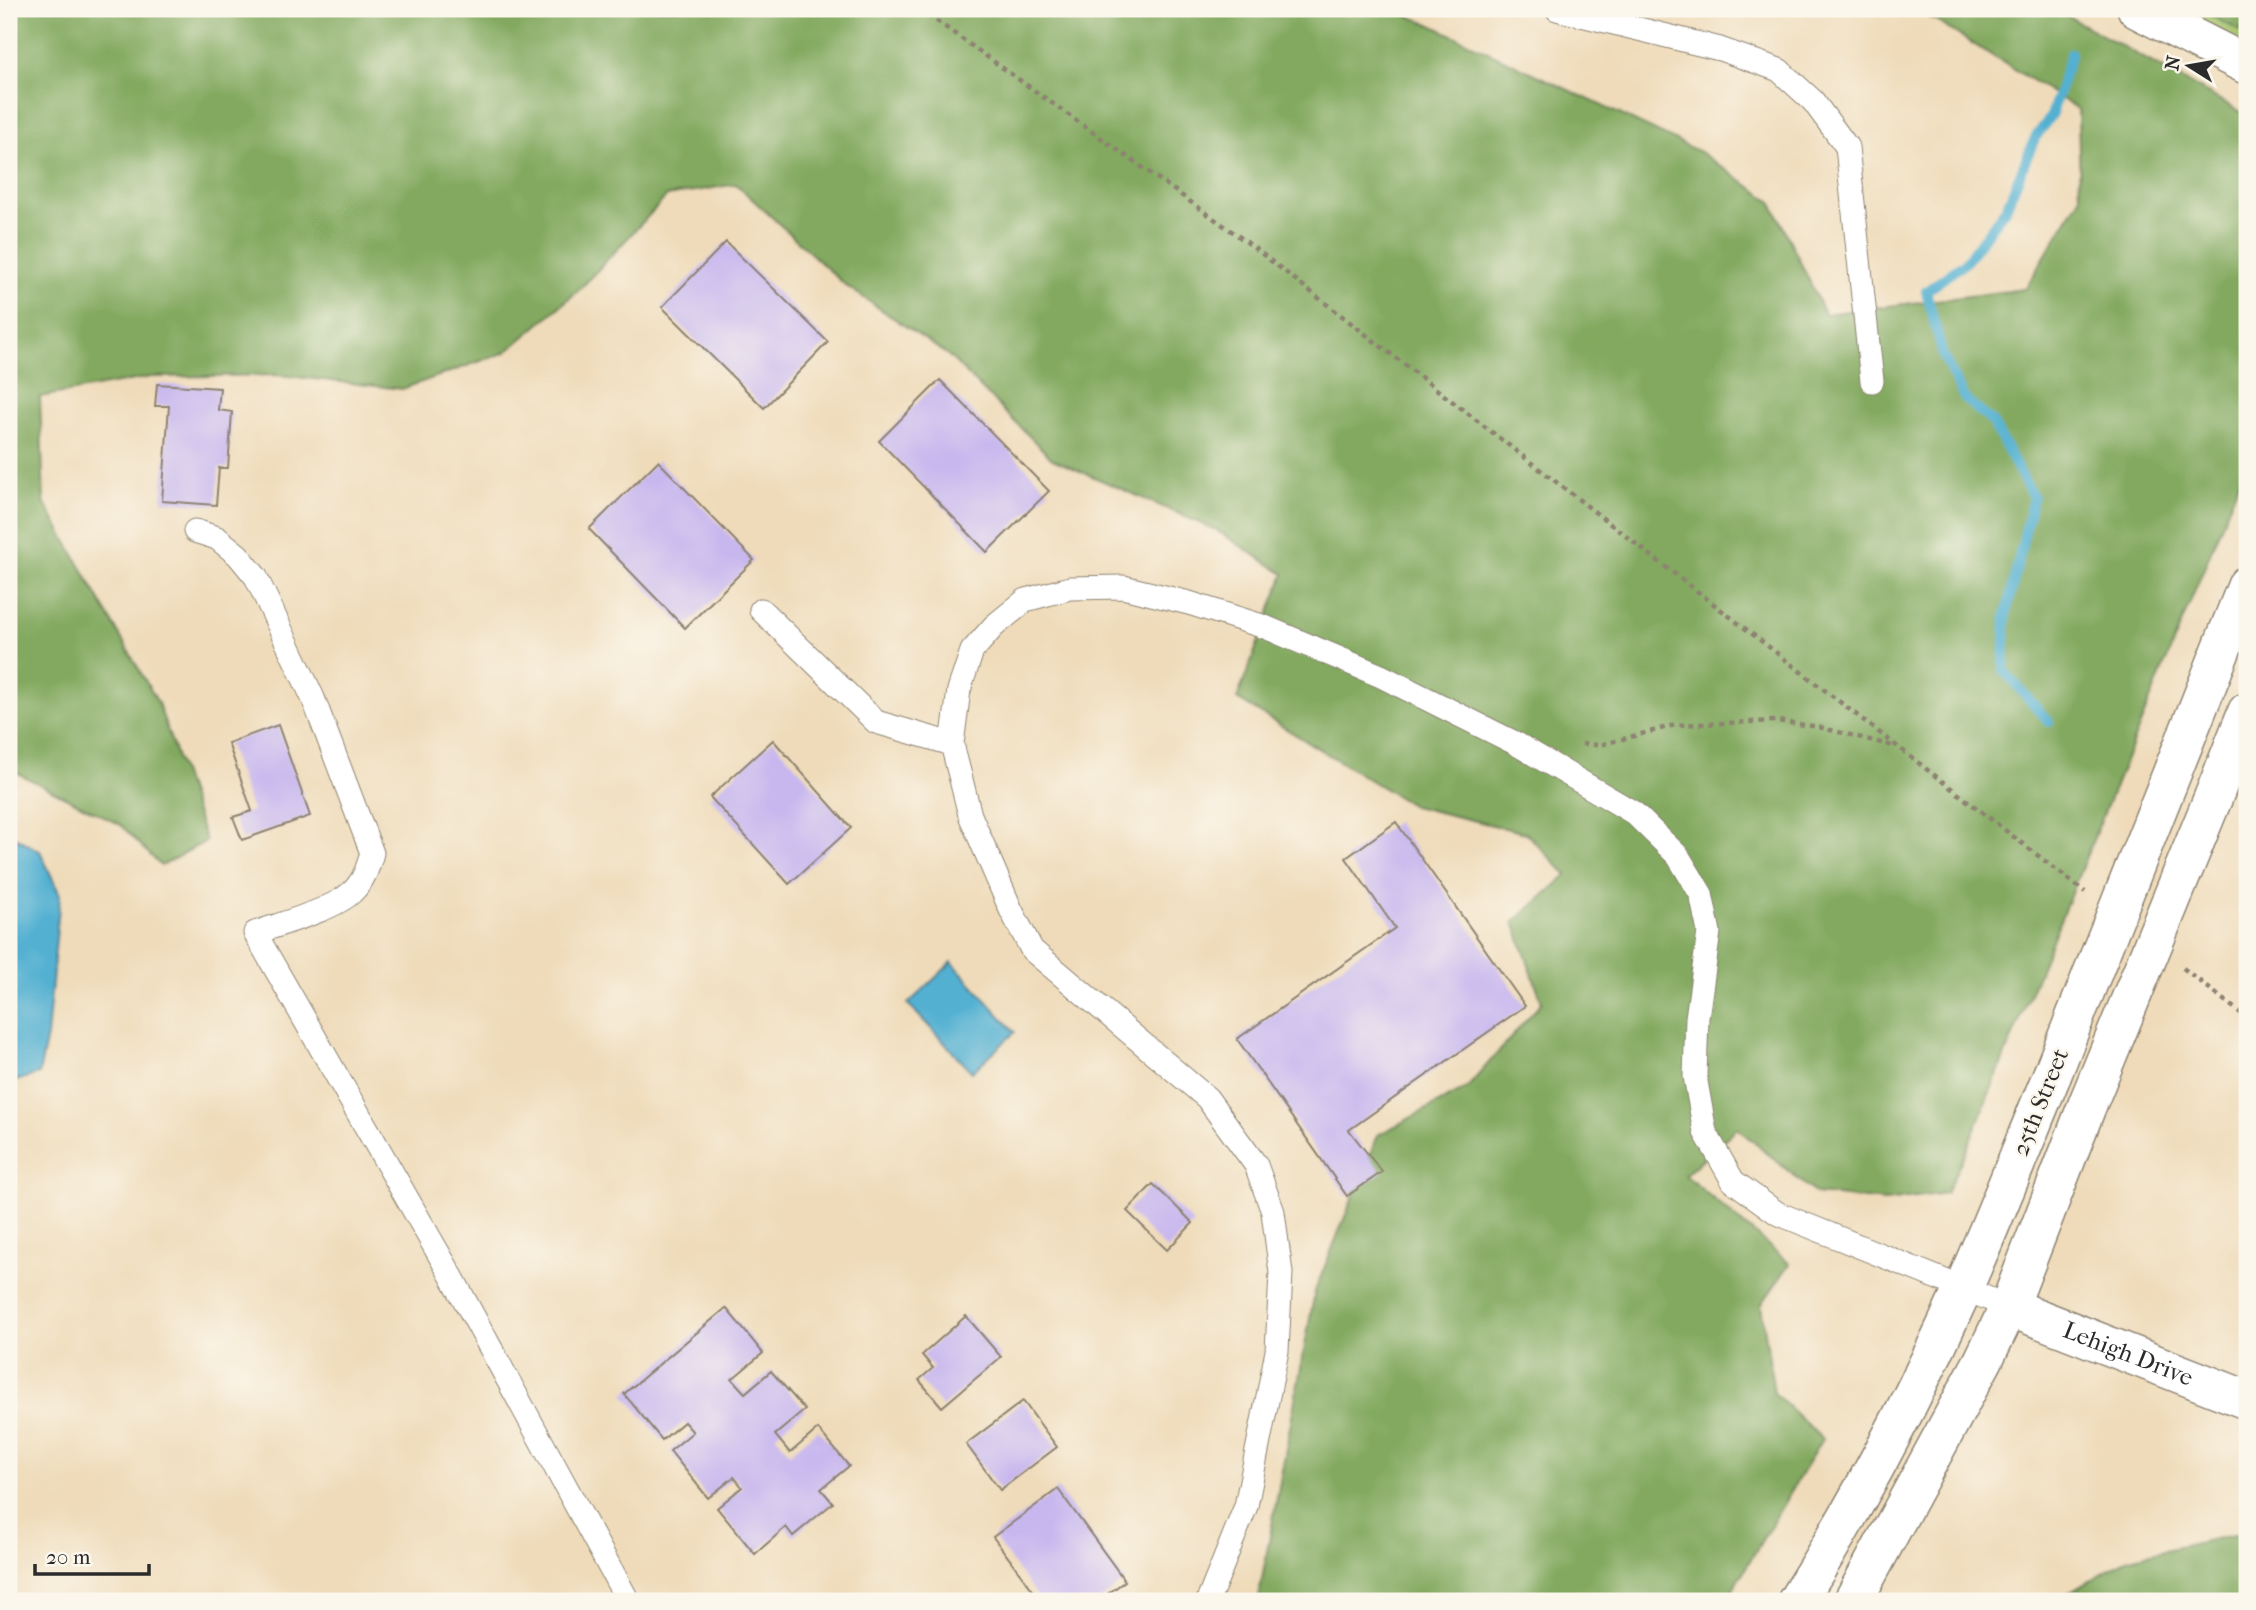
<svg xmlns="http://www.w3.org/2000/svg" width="2256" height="1610" font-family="'IM FELL French Canon',serif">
<rect width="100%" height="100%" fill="#fbf7ec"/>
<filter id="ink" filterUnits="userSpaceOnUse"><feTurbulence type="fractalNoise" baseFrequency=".0143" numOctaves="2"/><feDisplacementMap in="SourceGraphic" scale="14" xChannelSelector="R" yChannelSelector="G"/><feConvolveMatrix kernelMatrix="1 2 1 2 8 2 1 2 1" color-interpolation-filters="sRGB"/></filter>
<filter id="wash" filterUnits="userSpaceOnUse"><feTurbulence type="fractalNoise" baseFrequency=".00686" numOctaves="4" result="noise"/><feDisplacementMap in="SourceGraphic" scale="28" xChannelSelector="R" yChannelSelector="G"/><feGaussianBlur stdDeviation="1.57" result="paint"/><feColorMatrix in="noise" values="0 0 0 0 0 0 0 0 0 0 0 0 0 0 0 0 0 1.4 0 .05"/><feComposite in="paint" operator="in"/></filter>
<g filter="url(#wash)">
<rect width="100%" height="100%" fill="#efdbba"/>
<path fill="#a3c36b" stroke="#67774b" stroke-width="2" d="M2137,9H2247V65Z"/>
<path fill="#82a95f" stroke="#566a45" stroke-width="2" d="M9,9H1390L1427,23L1700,152L1771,201L1825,314L2025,289L2080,198L2078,109L1917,9H2055L2247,115V463L1965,1153L1946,1193L1885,1201L1816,1194L1737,1128L1685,1175L1790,1264L1761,1305L1774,1393L1822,1439L1726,1601H1258L1315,1291L1378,1135L1467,1088L1542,1002L1514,922L1567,875L1526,833L1413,806L1237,699L1284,574L1216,530L1052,459L949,356L845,285L736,184L667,196L579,290L506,352L402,389L279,375L151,377L40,397L44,502L158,703L206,841L161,866L121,825L9,769Z
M2197,9H2247V34Z
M2247,1532V1601H2055L2129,1558Z"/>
<path fill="#52b0d1" stroke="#3e6e7e" stroke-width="2" d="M9,834L40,851L60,895L47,1036L39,1074L9,1083Z
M952,962L1015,1032L972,1072L908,1004Z"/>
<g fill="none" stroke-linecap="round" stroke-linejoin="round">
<path stroke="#52b0d1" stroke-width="10" d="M2049,722L2004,671L2006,614L2033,497L1992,422L1964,398L1943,356L1926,291L1965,263L2006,208L2035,138L2051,116L2071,53"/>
</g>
<g id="blocks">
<path fill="#c8b7ee" d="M726,242L828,342L764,408L662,307Z
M940,380L1049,491L987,552L879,441Z
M157,384L220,388L218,410L232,412L228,468H219L216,505L162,501L169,406H155Z
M658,461L754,560L685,628L589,529Z
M278,725L310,816L242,840L233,817L252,811L228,743Z
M773,740L851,828L789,884L710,797Z
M1396,822L1525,1006L1349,1130L1382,1172L1347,1196L1237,1039L1395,928L1346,858Z
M1153,1184L1193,1223L1167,1250L1127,1211Z
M726,1308L763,1353L732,1379L745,1393L771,1371L805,1410L775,1435L790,1453L818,1429L849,1466L821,1489L833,1503L793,1536L786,1527L755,1554L717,1508L742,1487L734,1477L708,1498L670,1451L693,1432L684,1422L662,1440L624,1394Z
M966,1316L1001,1357L942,1407L919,1380L933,1368L922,1355Z
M1023,1401L1057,1447L1000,1490L966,1444Z
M1058,1489L1125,1581L1098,1601H1041L993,1537Z"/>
</g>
</g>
<g filter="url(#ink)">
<use href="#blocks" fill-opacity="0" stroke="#8d8372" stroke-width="2"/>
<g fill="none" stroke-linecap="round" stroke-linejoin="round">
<g stroke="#8d8372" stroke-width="25">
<path id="lane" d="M1557,9L1720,49L1779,70L1813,101L1847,147L1872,381
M195,531L217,538L238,555L256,577L313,698L372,853C368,867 364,881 352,892C335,909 280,924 255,933L452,1277L628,1601
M761,610L876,722L952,744
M1208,1601L1246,1506L1277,1351L1281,1273L1273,1212L1256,1165L1207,1098L1032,950L1011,910L970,815L952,744L959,690L972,651L994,626L1026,600L1070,588L1123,587L1189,603L1265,627L1381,676L1515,743L1634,813L1678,856L1701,894L1709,932L1697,1018L1695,1076L1705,1132L1733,1181L1777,1213L2009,1307"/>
</g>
<g stroke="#8d8372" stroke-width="41">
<g id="street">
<path d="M2137,9L2247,65"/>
<path id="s1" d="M2009,1307L2247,1400"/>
</g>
</g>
<g stroke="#8d8372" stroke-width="41">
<path id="secondary" d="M2174,768L2247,585
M2213,798L2247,712
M1797,1601C1859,1502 1914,1398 1962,1291C1994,1220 2022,1147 2052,1075
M1853,1601L1983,1361L2009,1307L2088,1103"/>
</g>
<path stroke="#8d8372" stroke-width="4.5" stroke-dasharray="5 5" stroke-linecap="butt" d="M920,9L1244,240L2085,892
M1582,744L1600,745L1675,725L1777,721L1819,727L1893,746
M2183,968L2247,1018"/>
<use href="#lane" stroke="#fff" stroke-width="23"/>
<use href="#street" stroke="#fff" stroke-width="38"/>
<use href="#secondary" stroke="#fff" stroke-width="38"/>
<g stroke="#8d8372" stroke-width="41" stroke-linecap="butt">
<path id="secondary-bridge" d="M2052,1075L2174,768
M2088,1103L2213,798"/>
</g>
<use href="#secondary-bridge" stroke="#fff" stroke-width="38"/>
</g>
</g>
<g text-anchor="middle" stroke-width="5" stroke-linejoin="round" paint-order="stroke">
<g font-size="24" fill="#2b2b2b" stroke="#fbf7ec">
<text transform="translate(2040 1102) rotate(-68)" y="8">25th Street</text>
<text dy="8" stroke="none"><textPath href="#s1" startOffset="128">Lehigh Drive</textPath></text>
</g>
</g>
<rect width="2256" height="1610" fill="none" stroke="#fbf7ec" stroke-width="35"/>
<g transform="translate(2189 66) rotate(281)" stroke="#fbf7ec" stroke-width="5" paint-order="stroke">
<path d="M0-5L12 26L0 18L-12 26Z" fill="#2b2b2b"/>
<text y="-10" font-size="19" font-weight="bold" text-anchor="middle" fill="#2b2b2b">N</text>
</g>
<path d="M35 1564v10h114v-10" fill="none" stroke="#2b2b2b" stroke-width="3.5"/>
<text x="46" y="1564" font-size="21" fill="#2b2b2b" stroke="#fbf7ec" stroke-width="5" paint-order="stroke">20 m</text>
</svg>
